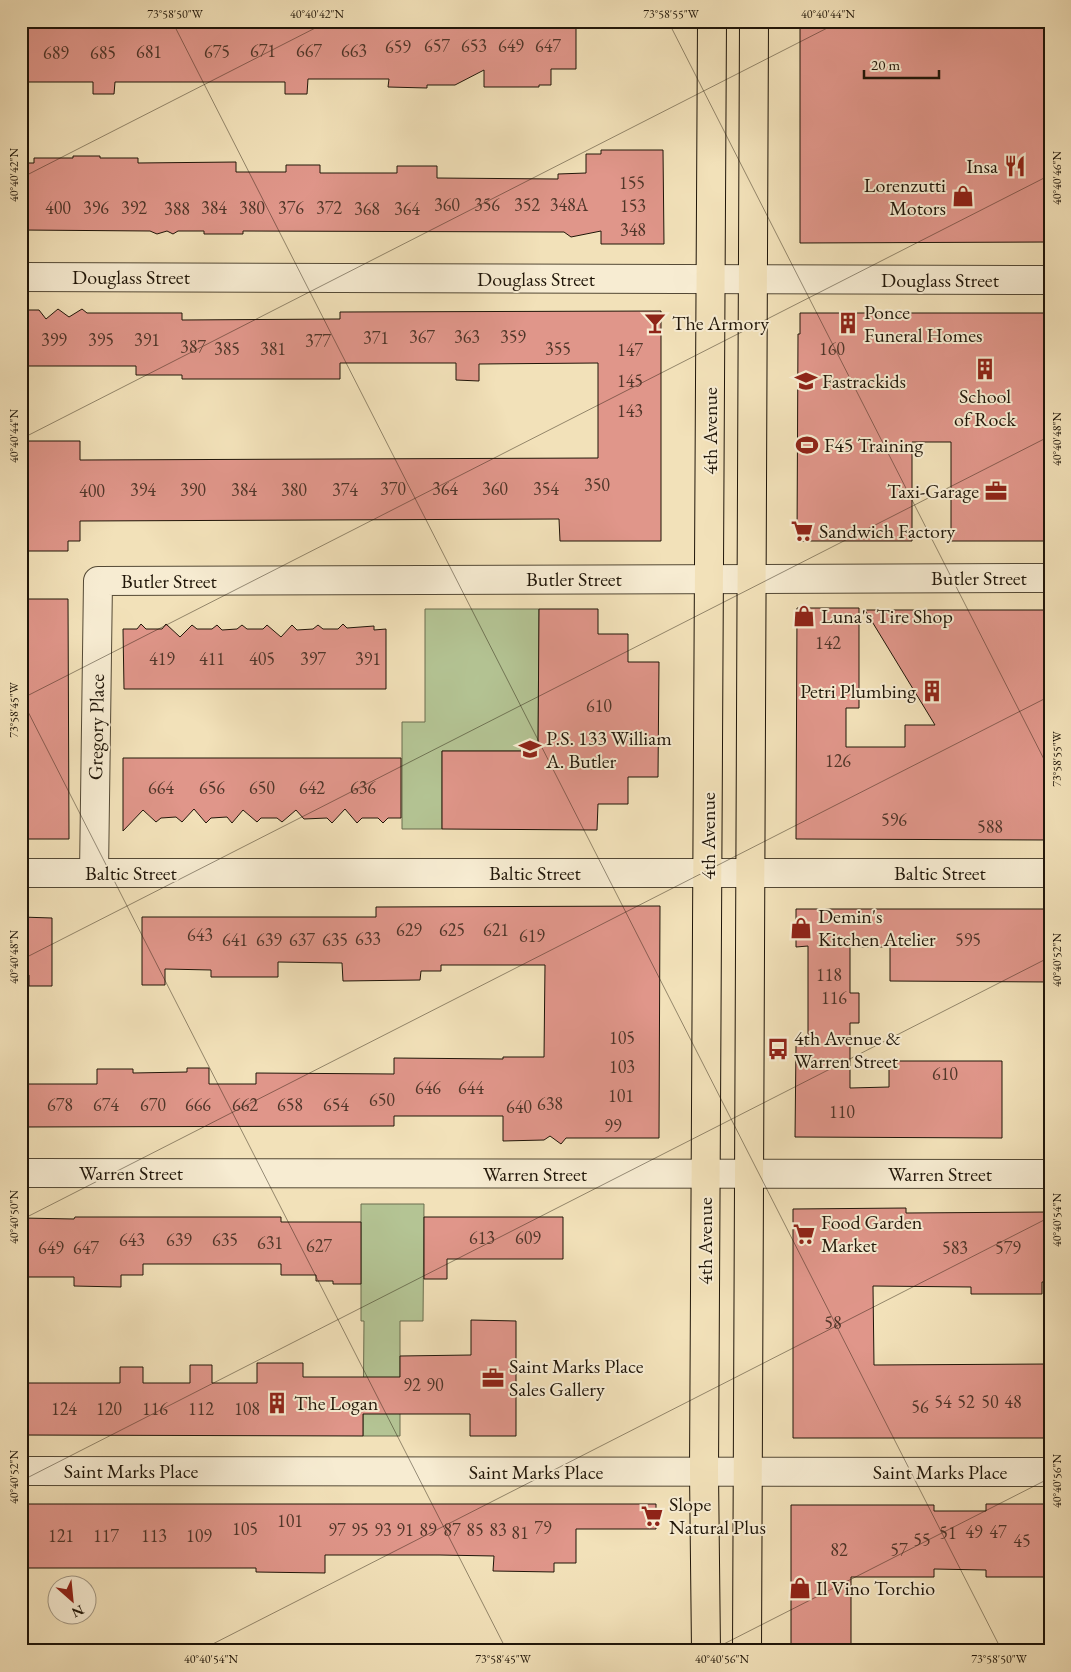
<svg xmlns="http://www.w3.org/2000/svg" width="1071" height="1672" font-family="'EB Garamond',serif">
<rect width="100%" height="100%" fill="#f2e1b9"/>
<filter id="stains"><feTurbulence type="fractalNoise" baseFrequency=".004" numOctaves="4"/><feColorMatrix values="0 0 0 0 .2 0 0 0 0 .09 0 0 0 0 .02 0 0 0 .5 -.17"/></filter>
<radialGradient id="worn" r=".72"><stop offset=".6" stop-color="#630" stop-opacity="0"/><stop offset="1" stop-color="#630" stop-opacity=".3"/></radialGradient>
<path fill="#b4c494" stroke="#6a6d4e" d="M425,609H539L538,751H442V829H402V722H425Z
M361,1204H424L423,1321H400V1436H363L364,1321H361Z"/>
<path fill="#e0968a" stroke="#201609" d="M21,21H272L278,25L284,21H292L301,27L308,21H317L325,27L331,21H339L347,28L355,21H362L370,25L376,21H384L391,27L400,21H406L412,25L418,21H424L431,25L437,21H443L449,25L461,21L470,25L475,21L487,25L493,21H500L505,24L511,21H517L524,26L531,21H536L542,25L549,21H576V69H551V85H539V87H484V70L455,85H427V88L388,87L389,79H308L307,94H285V82H115L114,94H93V82H21Z
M800,21H1050V242L800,243Z
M601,150H663L664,244H601V231L571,237L564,232H557L243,231V234H204V231H178L173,234L167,231L157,234L150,231L21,230V163H34V158H73V156H100V158H138V163L236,162V172H286V165H320V173H397V166H437V178L558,179V174L586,173V154H601Z
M58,309L69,317L82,309L87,313H182V320L340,319V312L661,311V541H560L559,519L80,521V541H68V551H21V441H80V460L598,458V363L479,364V381L456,380V363H340V379H182V375H136V366H21V310H39L46,319Z
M800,313H1050V541H951V442H912V541H797L798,334H800Z
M21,599H68L69,839H21Z
M797,608H859V708H846V747H905V725H935L865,610H1050V840L796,839Z
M539,609H598V634H628V662H659L658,777H628V804H598L597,830L442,829V751H538Z
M141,624L146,629H162L166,624L180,637L192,625L197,629H212L217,625L222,630L237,629L242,625L247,629H263L267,625L281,637L292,625L297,630L313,629L318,625L323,629H338L343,624L347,628L374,626V630L386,629V689H124L123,629H137Z
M123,758H401V818H388L383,823L378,818H362L357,823L345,809L332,823L327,818L304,819L296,810L282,822L277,818H261L257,822L243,810L232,823L227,817L211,818L206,823L194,809L182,822L176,817L161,818L156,822L143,810L123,831Z
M660,906L659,1138H566L561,1144L550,1136L544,1140L503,1141V1116H394V1126L21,1127V1084H97V1069H133V1073L187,1072V1068H209V1084H256V1073L394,1074V1058L503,1059V1057H544L545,965H441V971H421L420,980L343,981L342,963L278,962V977H211V970L165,969V985H142V917H376V907Z
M796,909H1050V982L890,981V947H850V993H859V1023H850V1088L889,1087V1061H1002V1138L795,1137L796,1046H808V946L796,947Z
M21,917L52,918V986H29V975H21Z
M906,1208V1213L1050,1212V1282H1042V1294H971V1287L873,1286L874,1365L1050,1364V1438H793V1209Z
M75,1217H281V1222H361V1284H333V1281H316V1275H281V1264H143V1275H121V1287L74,1286V1277H21V1218L74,1219Z
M424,1217H563V1259H447V1279H424Z
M471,1320L516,1321V1436H470V1414H363V1436L21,1435V1383H120V1367H143V1383H190V1365H212V1383H257V1363H303V1377H400V1356L471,1355Z
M21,1504H656V1529H576V1563H554V1572L493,1571L494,1556L440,1555H325V1573L256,1572V1568H21Z
M986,1504H1050V1577H986V1570L934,1569V1577H851V1651H791V1505H934V1511H986Z"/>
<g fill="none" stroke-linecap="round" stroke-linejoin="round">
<g stroke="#544935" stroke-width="30">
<path id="minor" d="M21,277L1050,280
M21,873H1050
M94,873L98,581L1050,578
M21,1173L1050,1174
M21,1471L1050,1472"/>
</g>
<g stroke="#201609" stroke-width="30">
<path id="major" d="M706,1651L704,1472L712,21
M747,1651L754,21"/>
</g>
<use href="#minor" stroke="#f7ecd2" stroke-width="28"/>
<use href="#major" stroke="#f2e1b9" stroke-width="28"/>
</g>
<path fill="none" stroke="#201609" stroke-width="1" stroke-opacity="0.45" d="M172,21L1002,1651M668,21L1050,771M21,178L329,21M21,439L841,21M21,698L507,1651M21,699L1050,175M21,960L1050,436M21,1220L1050,696M21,1481L1050,957M199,1651L1050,1217M710,1651L1050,1478"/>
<defs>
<g id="restaurant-bare" transform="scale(1.725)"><path d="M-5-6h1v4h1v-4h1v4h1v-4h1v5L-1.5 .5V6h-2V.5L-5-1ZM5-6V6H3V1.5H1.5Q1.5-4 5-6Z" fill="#8f2418" stroke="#f7ecd2" stroke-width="2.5" paint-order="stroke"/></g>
<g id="shop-bare" transform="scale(1.725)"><path d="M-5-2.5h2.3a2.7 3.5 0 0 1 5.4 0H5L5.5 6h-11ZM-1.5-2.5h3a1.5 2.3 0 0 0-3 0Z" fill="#8f2418" stroke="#f7ecd2" stroke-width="2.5" paint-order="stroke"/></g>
<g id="bar-bare" transform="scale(1.725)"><path d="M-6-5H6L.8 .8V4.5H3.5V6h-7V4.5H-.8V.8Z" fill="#8f2418" stroke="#f7ecd2" stroke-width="2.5" paint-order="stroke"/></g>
<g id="building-bare" transform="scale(1.725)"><path d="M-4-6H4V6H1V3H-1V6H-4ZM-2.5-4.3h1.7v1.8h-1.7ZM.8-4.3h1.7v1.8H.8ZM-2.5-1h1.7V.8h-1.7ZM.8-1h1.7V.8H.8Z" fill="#8f2418" stroke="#f7ecd2" stroke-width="2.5" paint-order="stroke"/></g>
<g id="school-bare" transform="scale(1.725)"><path d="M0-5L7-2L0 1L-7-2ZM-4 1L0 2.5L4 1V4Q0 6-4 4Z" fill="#8f2418" stroke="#f7ecd2" stroke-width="2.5" paint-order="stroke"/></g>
<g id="stadium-bare" transform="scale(1.725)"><path d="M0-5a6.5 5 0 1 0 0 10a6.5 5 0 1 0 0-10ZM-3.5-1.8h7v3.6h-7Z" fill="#8f2418" stroke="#f7ecd2" stroke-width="2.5" paint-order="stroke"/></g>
<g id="office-bare" transform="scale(1.725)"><path d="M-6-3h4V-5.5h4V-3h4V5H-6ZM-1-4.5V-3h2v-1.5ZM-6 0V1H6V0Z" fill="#8f2418" stroke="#f7ecd2" stroke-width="2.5" paint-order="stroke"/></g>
<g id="supermarket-bare" transform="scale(1.725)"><path d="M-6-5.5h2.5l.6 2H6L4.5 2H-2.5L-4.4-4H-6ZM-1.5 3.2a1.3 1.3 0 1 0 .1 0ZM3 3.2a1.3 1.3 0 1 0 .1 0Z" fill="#8f2418" stroke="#f7ecd2" stroke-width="2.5" paint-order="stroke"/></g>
<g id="bus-bare" transform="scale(1.725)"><path d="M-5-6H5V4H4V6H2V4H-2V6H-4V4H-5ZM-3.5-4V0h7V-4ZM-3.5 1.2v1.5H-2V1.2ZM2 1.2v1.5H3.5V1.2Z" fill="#8f2418" stroke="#f7ecd2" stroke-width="2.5" paint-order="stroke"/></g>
</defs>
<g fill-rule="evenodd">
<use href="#restaurant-bare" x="1015" y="166"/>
<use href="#shop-bare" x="963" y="196"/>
<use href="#bar-bare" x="655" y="323"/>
<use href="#building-bare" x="848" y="323"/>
<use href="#building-bare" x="985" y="369"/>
<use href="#school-bare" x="806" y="381"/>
<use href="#stadium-bare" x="807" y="445"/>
<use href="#office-bare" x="996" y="491"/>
<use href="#supermarket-bare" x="802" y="531"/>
<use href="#shop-bare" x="804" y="616"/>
<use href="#building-bare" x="932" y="691"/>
<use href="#school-bare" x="530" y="749"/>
<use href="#shop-bare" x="801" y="928"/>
<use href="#bus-bare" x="778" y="1049"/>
<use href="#supermarket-bare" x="804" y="1234"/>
<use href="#office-bare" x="493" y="1378"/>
<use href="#building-bare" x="277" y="1403"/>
<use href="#supermarket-bare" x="652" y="1516"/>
<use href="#shop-bare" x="800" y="1588"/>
</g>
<g text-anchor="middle" stroke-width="4" stroke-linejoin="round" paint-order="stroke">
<g font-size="18" fill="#503629">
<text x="437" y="52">657</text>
<text x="474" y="52">653</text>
<text x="511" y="52">649</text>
<text x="548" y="52">647</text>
<text x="398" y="53">659</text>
<text x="263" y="57">671</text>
<text x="309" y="57">667</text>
<text x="354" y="57">663</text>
<text x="149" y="58">681</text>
<text x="217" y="58">675</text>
<text x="56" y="59">689</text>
<text x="103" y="59">685</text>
<text x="632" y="189">155</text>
<text x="447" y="211">360</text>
<text x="487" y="211">356</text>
<text x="527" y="211">352</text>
<text x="569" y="211">348A</text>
<text x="633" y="212">153</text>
<text x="58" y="214">400</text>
<text x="96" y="214">396</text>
<text x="134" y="214">392</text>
<text x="214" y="214">384</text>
<text x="252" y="214">380</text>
<text x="291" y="214">376</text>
<text x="329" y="214">372</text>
<text x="177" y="215">388</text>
<text x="367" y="215">368</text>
<text x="407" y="215">364</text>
<text x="633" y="236">348</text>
<text x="422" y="343">367</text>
<text x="467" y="343">363</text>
<text x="513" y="343">359</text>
<text x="376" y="344">371</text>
<text x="54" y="346">399</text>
<text x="101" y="346">395</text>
<text x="147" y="346">391</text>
<text x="318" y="347">377</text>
<text x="193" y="353">387</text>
<text x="227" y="355">385</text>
<text x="273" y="355">381</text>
<text x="558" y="355">355</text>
<text x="832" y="355">160</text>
<text x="630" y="356">147</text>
<text x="630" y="387">145</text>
<text x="630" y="417">143</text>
<text x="597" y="491">350</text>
<text x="393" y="495">370</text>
<text x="445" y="495">364</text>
<text x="495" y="495">360</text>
<text x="546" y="495">354</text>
<text x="143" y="496">394</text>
<text x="193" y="496">390</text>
<text x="244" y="496">384</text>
<text x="294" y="496">380</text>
<text x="345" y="496">374</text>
<text x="92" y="497">400</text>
<text x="828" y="649">142</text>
<text x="162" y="665">419</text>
<text x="212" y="665">411</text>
<text x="262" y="665">405</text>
<text x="313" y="665">397</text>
<text x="368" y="665">391</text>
<text x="599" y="712">610</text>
<text x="838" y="767">126</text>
<text x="161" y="794">664</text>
<text x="212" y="794">656</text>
<text x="262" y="794">650</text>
<text x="312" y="794">642</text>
<text x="363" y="794">636</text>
<text x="894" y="826">596</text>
<text x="990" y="833">588</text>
<text x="409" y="936">629</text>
<text x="452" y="936">625</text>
<text x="496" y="936">621</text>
<text x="200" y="941">643</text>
<text x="532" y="942">619</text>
<text x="368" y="945">633</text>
<text x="235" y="946">641</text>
<text x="269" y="946">639</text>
<text x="302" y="946">637</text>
<text x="335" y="946">635</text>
<text x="968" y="946">595</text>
<text x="829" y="981">118</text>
<text x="834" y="1004">116</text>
<text x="622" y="1044">105</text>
<text x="622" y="1073">103</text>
<text x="945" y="1080">610</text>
<text x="428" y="1094">646</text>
<text x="471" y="1094">644</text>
<text x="621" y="1102">101</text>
<text x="382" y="1106">650</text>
<text x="550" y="1110">638</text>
<text x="60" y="1111">678</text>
<text x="106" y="1111">674</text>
<text x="153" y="1111">670</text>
<text x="198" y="1111">666</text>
<text x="245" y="1111">662</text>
<text x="290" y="1111">658</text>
<text x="336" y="1111">654</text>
<text x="519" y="1113">640</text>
<text x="842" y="1118">110</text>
<text x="613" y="1132">99</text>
<text x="482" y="1244">613</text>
<text x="528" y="1244">609</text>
<text x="132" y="1246">643</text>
<text x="179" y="1246">639</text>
<text x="225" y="1246">635</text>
<text x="270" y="1249">631</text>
<text x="319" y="1252">627</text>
<text x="51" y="1254">649</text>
<text x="86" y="1254">647</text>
<text x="955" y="1254">583</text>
<text x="1008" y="1254">579</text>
<text x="833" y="1329">58</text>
<text x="412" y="1391">92</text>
<text x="435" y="1391">90</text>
<text x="943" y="1408">54</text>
<text x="966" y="1408">52</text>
<text x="990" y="1408">50</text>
<text x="1013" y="1408">48</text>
<text x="920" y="1413">56</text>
<text x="64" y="1415">124</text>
<text x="109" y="1415">120</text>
<text x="155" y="1415">116</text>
<text x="201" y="1415">112</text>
<text x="247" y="1415">108</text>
<text x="290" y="1527">101</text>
<text x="543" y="1534">79</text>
<text x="245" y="1535">105</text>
<text x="337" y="1536">97</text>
<text x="360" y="1536">95</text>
<text x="383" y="1536">93</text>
<text x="405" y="1536">91</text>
<text x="428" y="1536">89</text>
<text x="452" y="1536">87</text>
<text x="475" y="1536">85</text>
<text x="498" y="1536">83</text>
<text x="974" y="1538">49</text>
<text x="998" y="1538">47</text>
<text x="520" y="1539">81</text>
<text x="948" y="1539">51</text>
<text x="61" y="1542">121</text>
<text x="106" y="1542">117</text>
<text x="154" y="1542">113</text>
<text x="199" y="1542">109</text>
<text x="922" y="1546">55</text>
<text x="1022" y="1547">45</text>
<text x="839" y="1556">82</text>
<text x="899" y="1556">57</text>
</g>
<g font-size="20" fill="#201609" stroke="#f7ecd2" text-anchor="start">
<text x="998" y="173" text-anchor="end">Insa</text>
<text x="946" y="192" text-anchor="end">Lorenzutti<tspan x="946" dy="23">Motors</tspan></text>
<text x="864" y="319">Ponce<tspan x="864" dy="23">Funeral Homes</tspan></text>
<text x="672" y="330">The Armory</text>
<text x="822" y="388">Fastrackids</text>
<text x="985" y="403" text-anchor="middle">School<tspan x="985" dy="23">of Rock</tspan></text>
<text x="824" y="452">F45 Training</text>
<text x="979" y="498" text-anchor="end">Taxi-Garage</text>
<text x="819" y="538">Sandwich Factory</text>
<text x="821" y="623">Luna's Tire Shop</text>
<text x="916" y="698" text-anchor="end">Petri Plumbing</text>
<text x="546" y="745">P.S. 133 William<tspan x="546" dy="23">A. Butler</tspan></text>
<text x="818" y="923">Demin's<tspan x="818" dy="23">Kitchen Atelier</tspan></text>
<text x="794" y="1045">4th Avenue &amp;<tspan x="794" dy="23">Warren Street</tspan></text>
<text x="821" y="1229">Food Garden<tspan x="821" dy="23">Market</tspan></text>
<text x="509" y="1373">Saint Marks Place<tspan x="509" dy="23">Sales Gallery</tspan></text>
<text x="294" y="1410">The Logan</text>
<text x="669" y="1511">Slope<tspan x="669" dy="23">Natural Plus</tspan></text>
<text x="816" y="1595">Il Vino Torchio</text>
</g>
<g font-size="20" fill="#201609" stroke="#f7ecd2">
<text x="131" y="284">Douglass Street</text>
<text x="536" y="286">Douglass Street</text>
<text x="940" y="287">Douglass Street</text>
<text transform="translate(710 431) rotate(-90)" y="7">4th Avenue</text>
<text x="979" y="585">Butler Street</text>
<text x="574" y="586">Butler Street</text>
<text x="169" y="588">Butler Street</text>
<text transform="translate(96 727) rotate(-89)" y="7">Gregory Place</text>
<text transform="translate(708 836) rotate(-90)" y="7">4th Avenue</text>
<text x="131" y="880">Baltic Street</text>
<text x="535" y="880">Baltic Street</text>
<text x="940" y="880">Baltic Street</text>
<text x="131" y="1180">Warren Street</text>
<text x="535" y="1181">Warren Street</text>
<text x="940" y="1181">Warren Street</text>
<text transform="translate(705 1241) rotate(-90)" y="7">4th Avenue</text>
<text x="131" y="1478">Saint Marks Place</text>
<text x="536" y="1479">Saint Marks Place</text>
<text x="940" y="1479">Saint Marks Place</text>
</g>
</g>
<rect width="1071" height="1672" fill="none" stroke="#f2e1b9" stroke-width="55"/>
<g transform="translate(72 1600) rotate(153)"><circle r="24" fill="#f7ecd2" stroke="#a19682"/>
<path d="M0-4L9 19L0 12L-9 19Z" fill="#8f2418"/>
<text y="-8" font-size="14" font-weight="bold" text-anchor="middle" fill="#201609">N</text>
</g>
<path d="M864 70v8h75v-8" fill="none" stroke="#201609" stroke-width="2.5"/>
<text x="871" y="70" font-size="15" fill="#201609" stroke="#f7ecd2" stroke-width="4" paint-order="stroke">20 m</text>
<rect x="28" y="28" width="1016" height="1616" fill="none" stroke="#201609" stroke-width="2"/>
<g font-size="12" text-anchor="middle" fill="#201609">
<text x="175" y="18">73°58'50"W</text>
<text x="317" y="18">40°40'42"N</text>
<text x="671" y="18">73°58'55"W</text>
<text x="828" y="18">40°40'44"N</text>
<text transform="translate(14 175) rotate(-90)" y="4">40°40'42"N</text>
<text transform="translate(1057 178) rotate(-90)" y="4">40°40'46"N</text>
<text transform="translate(14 436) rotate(-90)" y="4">40°40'44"N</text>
<text transform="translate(1057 439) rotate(-90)" y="4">40°40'48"N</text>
<text transform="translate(14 710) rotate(-90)" y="4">73°58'45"W</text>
<text transform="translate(1057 759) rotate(-90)" y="4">73°58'55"W</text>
<text transform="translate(14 957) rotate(-90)" y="4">40°40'48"N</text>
<text transform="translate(1057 960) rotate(-90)" y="4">40°40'52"N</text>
<text transform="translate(14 1217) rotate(-90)" y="4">40°40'50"N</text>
<text transform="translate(1057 1220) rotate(-90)" y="4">40°40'54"N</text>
<text transform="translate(14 1477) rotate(-90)" y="4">40°40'52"N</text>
<text transform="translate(1057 1481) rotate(-90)" y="4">40°40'56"N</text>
<text x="211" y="1663">40°40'54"N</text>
<text x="503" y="1663">73°58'45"W</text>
<text x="722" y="1663">40°40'56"N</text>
<text x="999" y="1663">73°58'50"W</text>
</g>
<rect width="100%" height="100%" filter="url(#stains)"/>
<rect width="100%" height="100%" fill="url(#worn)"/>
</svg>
